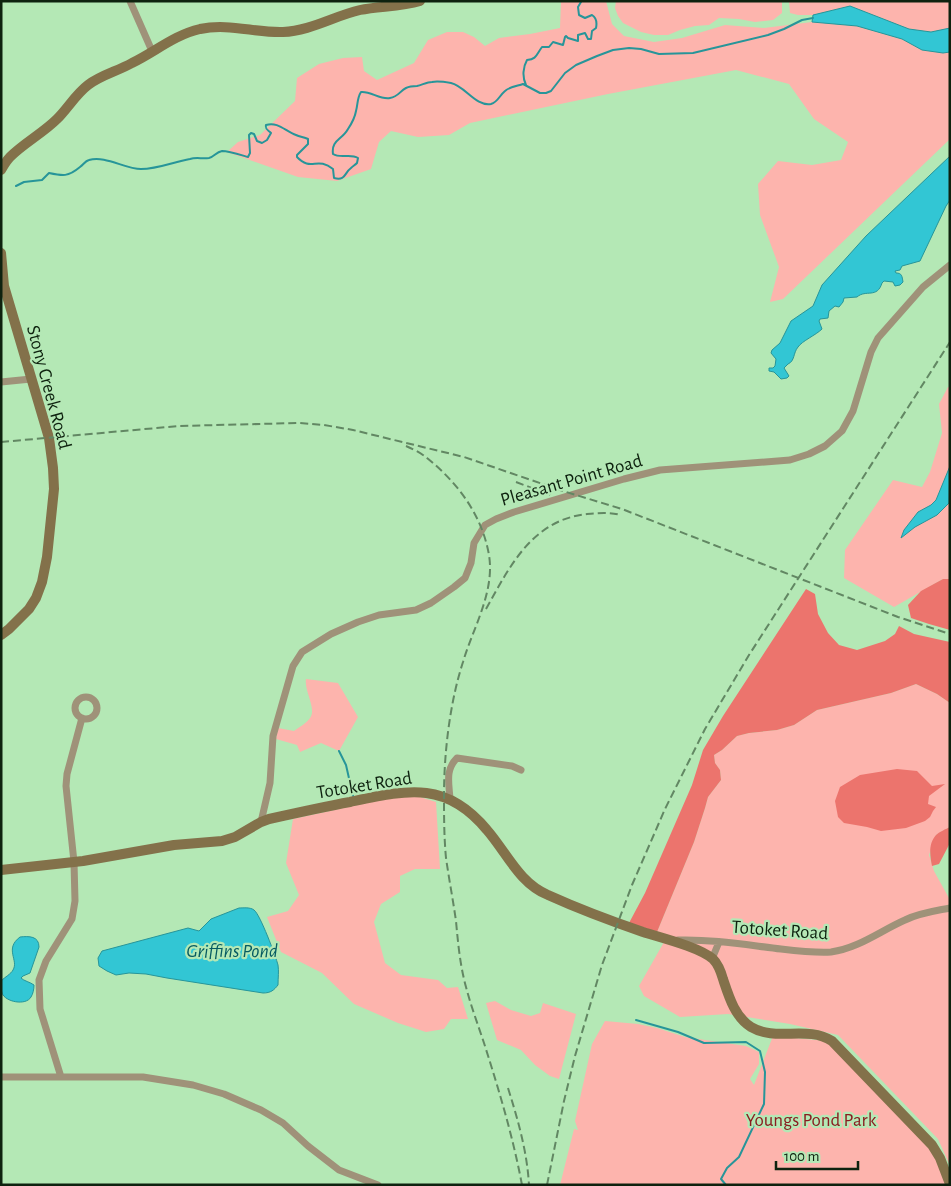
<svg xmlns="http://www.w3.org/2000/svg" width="951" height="1186" font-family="'Alegreya Sans',sans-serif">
<rect width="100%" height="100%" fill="#b4e8b5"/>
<path fill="#fdb4ad" d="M561,1H606L612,24L624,36L654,42L682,38L725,25L764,28L812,22L857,26L902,39L922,50L943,53L950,52V139L783,299L770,302L779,267L760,215L758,184L778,161L812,165L841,160L848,142L814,119L789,84L736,70L608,94L470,123L449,135L418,137L391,131L379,142L371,169L337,181L298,177L227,152L238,142L260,135L295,101L297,78L319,64L343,58L362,57L364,71L377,80L414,63L428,40L447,32H463L474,37L485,46L499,38L530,34L560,28Z
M616,1H782V13L773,20L755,22L739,19L719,18L709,25L695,26L680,30L668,35H654L641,32L623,23L618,16L615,8Z
M789,1H950V28L931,32L909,29L850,6L813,15H798L790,13Z
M948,387H950V579H943L894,607L844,578L845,550L893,480L922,487L930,472L942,433L939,404Z
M306,679L338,683L358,717L339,751L321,743L300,752L297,745L276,739L278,728L294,731C299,727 307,723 310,718C317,709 304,691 306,679Z
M916,684L937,694L950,703V827L936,835L929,855L934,871L950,900V1166L938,1139L838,1035L790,1024L728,1014L680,1017L644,996L639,986L664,942L657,932L694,842L705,808L708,797L721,780L720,770L715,763L714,755L722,750L737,736L749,733L777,730L794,725L817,710L891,693Z
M417,796L436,802L440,869H415L400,876V892L381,904L374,922L385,963L401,975L438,980L447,988L458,987L468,1019H451L444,1029L426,1032L398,1023L354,1004L322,973L281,952L267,917L288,911L299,895L286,863L293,819L389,798Z
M495,1001L511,1010L531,1016L540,1013L543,1003L576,1014L559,1079L550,1076L535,1065L521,1050L497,1040L486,1003Z
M605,1021L638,1024L657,1028L685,1037L746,1046L759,1052V1064L750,1079L754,1085L773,1036L827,1041L932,1148L947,1185H560L574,1129L578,1130L575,1121L592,1044Z"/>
<path fill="#ec746d" d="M943,579H950V630L929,624L911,618L908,605L921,591Z
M806,589L815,594L818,614L828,633L839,645L857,650L885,641L895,634L899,626L914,634L950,642V703L937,694L916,684L891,693L817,710L794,725L777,730L749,733L737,736L722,750L714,755L715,763L720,770L721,780L708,797L705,808L694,842L657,932L629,923L645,893L692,785L703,750L723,716Z
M897,769L917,771L932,786L945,784L929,796L928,804L936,807L933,811L930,817L925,821L906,828L881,831L867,827L844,823L838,817L835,801L840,787L860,775Z
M950,827V843L939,864L932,866C930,856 928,844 936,835C939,832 946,829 950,827Z"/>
<path fill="#32c6d4" stroke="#279599" d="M850,6L909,29L931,32L950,28V52L943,53L922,50L902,39L857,26L812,22L813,15Z
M950,156V200L946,206L920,261L902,266L900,270L895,271L896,273C902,273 902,276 903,282L900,285L895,286L893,282L884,281L882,283C877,299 866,289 857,297L844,298L843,302L839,307L835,306L829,311L828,318L820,319L819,321L822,329C816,335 802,341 798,347C793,353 795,361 788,364L784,368L789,376L787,378L781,379L774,372L769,371V368H773L775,366L776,359L771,353L772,350L780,343L791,321L813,306L822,285L866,236Z
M950,466L949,503L937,515L915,527L901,538L904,530L918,512L931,505L936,500Z
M239,908C244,908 250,907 254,910C260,914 276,957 278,965C279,971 278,978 278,985C274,990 271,993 263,993L167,978L146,974L129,973L116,975L107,971L99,966L98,958L102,951L188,928L199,931L211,919Z
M20,937C29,936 39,936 39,947L30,973L23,976L21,978C24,981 30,982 34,985C34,989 33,994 31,997C26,1006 5,1002 2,993C1,990 1,985 1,981C5,977 11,974 13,970C19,960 4,949 20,937Z"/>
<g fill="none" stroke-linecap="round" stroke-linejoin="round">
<path stroke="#279599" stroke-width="2" d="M526,85C522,77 523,67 527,60C537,59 536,55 542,47H549L553,42L563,45L565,37L566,36L568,38L578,41V35L585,33L588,39H591L592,31L596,28C597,23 597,18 592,15L585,18L579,15L578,7L581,2L580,1
M16,186L24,182L42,180L49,173C63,176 68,177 80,167C84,164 85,161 89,160C105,155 125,169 141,169C158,169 173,162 190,159C196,157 202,159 209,158C214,157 216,152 222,151C229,151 241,155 248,157L250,153L249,135L251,133L254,134L257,141L262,143L267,140L271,133C268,130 265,130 266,125C278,121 286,132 296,135C300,137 304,137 308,139V144L297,155V157C311,172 317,156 333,169L334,178C346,181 344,173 351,168C353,166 355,165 357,163L358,158C350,153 341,159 333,154C331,140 342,140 348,129C352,123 355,117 356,111C358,104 357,98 361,92C371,91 380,100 390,98C398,97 400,91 406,88C410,86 413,86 417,86C422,85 427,82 432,82C437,81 445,82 451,83C465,86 476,107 491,104C498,102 499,96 505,91C509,87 517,86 523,84L540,93H546L551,91L565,73L576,65L597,56L613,50L629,48L641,49L659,54L693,53L768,35L784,29L802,20L813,18
M339,751L346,765L353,796
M636,1020L678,1032L704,1043L746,1042L760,1051L765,1072L764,1104L739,1157L727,1168L721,1179L726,1185"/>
<path stroke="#9f9279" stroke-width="7" d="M130,1L152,51
M1,382L31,379
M75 708a11 11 0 1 1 22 0a11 11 0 1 1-22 0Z
M450,799C449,783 445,770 457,758L512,766L521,770
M261,822L270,783L273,736L293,666L302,652L331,634L358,622L379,615L416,610L431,603L454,587L465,578L471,563L474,543L485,525L496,519L514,512L624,479L660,470L790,460L809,454L825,446L842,431L853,411L871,352L878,338L923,287L950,265
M678,940C713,939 747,945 781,949C798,951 815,953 831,952C859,948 880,931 905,920C919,913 935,911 950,908
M712,959L719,942
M1,1077H143L193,1085L224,1094L261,1110L283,1123L308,1146L339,1170L378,1185
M61,1077L40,1009L39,980L46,961L72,919L75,901L74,862L66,786L67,774L82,718"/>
<path stroke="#83714a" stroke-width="10" d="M1,170C4,165 6,161 10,157C24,143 43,133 57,119C68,108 76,94 88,85C101,75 118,71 132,63C155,52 174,35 200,29C229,23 255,33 283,32C310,31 334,16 360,10C379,6 400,7 420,1
M1,253L4,286L49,438L53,468L54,489L47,557L42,582L36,598L29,609L9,629L1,635
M1,870L83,861L174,845L222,841L235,837L261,822L269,819C296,813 323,807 350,802C407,790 446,780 487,830C507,853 519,883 548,895C579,909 611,921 643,932C662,938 699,947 713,959C718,964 721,972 723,979C729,997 735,1017 751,1027C776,1042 807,1025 832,1041L932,1145L940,1158L950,1184"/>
<path stroke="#628763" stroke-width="2" stroke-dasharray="8 4" stroke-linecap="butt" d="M1,442L179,426L299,423L324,425L353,430L464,457L563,491L622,509L898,617L950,634
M406,446C413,449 421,453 427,458C458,483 482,515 489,555C495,592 473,628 463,662C450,702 444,752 444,795C444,816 444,837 446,858C449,879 453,900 456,921C458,943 460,965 466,987C471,1006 478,1025 484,1043C499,1090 513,1137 522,1185
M516,482L550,495
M486,609C510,566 532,520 587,514C598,513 610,512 621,515
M508,1088C518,1120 527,1151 529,1185
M547,1185L564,1101L575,1056L602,965L632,885L665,809L705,729L749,655L950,342"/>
</g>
<g text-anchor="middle" stroke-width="4.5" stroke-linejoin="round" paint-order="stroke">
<g font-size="19" fill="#0e220f" stroke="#b4e8b5">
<text transform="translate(50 387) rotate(75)" y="7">Stony Creek Road</text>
<text transform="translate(571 479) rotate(-16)" y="7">Pleasant Point Road</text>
<text transform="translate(364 784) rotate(-9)" y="7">Totoket Road</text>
<text transform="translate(780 929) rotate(4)" y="7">Totoket Road</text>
</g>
<g font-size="19" fill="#891d20" stroke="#b4e8b5">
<text x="811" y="1126">Youngs Pond Park</text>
</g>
<g font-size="20" font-style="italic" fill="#065b62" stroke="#b4e8b5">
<text x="232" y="957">Griffins Pond</text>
</g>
</g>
<rect width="951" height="1186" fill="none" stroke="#0e220f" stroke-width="5"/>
<path d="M776 1161v8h82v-8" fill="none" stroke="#0e220f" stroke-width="2.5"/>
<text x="784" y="1161" font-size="15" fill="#0e220f" stroke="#b4e8b5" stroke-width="4" paint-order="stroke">100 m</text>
</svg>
